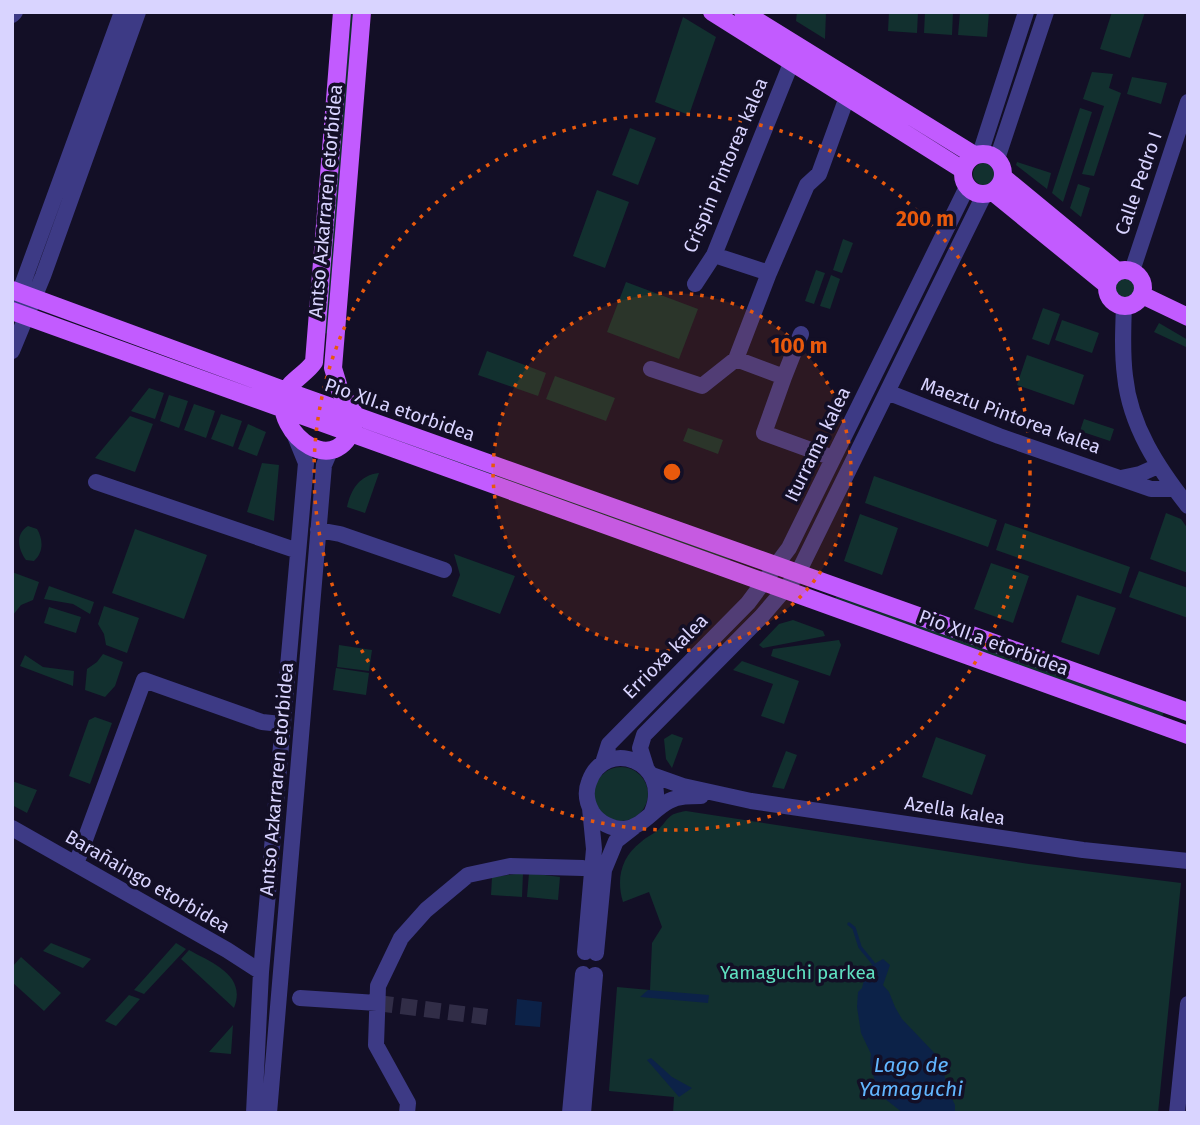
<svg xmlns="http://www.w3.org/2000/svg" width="1200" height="1125" font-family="'Fira Sans',sans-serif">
<rect width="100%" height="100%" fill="#130f26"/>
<path fill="#12302f" d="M351,12H356L329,334L324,333Z
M797,12H826L825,39L796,21Z
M889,12H918L917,33L888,31Z
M925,12H953L952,35L924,33Z
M960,12H989L987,37L958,35Z
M1112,12H1145L1130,58L1100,49Z
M683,17L716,37L689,115L655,102Z
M1092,72L1113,74L1109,88L1121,93L1094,176L1082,174L1104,106L1083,99Z
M1132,77L1167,83L1161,104L1127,94Z
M1080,108L1092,112L1063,202L1052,193Z
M630,128L656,138L638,185L612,175Z
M1017,162L1051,173L1047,189L1016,165Z
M973 174a11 11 0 1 1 22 0a11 11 0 1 1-22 0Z
M1078,184L1090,188L1081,217L1070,208Z
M597,190L629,202L605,268L573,256Z
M843,239L853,243L842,273L833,270Z
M816,270L825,273L814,304L805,301Z
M831,275L840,279L830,309L820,306Z
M1114 288a11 11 0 1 1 22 0a11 11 0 1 1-22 0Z
M626,282L698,309L679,359L607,332Z
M1043,308L1060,314L1049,345L1032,339Z
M1062,320L1099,333L1092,353L1055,340Z
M1159,323L1188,340V348L1154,332Z
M487,351L546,373L538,396L478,375Z
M1027,355L1084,375L1074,405L1017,385Z
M555,376L615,398L606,421L546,399Z
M149,388L164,393L155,419L131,411Z
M169,395L188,401L179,428L160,421Z
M194,404L215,411L206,438L184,430Z
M221,414L242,421L233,447L211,439Z
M130,416L153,424L135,472L95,458Z
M1084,419L1114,429L1110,441L1080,431Z
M248,424L266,432L257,456L238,449Z
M688,428L723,440L718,454L683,441Z
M396,436L731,557L730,561L395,440Z
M262,463L279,465L274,521L247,512Z
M379,473L365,513L347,507C351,489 360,475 379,473Z
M874,476L997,520L988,547L865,503Z
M1166,513L1181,519L1188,529V573L1150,559Z
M860,514L898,528L882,575L844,561Z
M1005,523L1130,567L1121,594L996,550Z
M28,526L37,529C43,539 44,552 34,561L26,560C18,549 15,534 28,526Z
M135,529L207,555L184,619L112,593Z
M454,554L515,576L500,614L452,596L460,575Z
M991,563L1029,576L1013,623L974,609Z
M1139,571L1188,588V618L1129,597Z
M12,572L39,582L33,600L21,605L13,615Z
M49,586L94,602L90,614L73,604L44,599Z
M837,595L1164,712L1162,717L835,599Z
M1077,595L1116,608L1099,655L1061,642Z
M104,606L139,618L127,653L106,645L104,634L98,624Z
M49,607L81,617L76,633L44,623Z
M793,620L823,631L825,636L763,648L759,645L779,624Z
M839,640L841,645L830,676L771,656L773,649Z
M339,645L372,650L369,671L337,667Z
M103,654L123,662L115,686L105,697L85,690L87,669L97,662Z
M25,655L43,667L74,671L73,686L20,666Z
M742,661L799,681L784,724L761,716L773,684L733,670Z
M336,668L369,673L366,695L333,690Z
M95,717L112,723L90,784L69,776L89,720Z
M672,734L683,738L672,768L666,759L664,739Z
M936,737L986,755L972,795L922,777Z
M786,751L797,755L784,789L772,787Z
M594 794a27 27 0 1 1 54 0a27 27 0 1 1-54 0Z
M12,781L37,790L27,813L12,805Z
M686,811L1029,864L1181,883L1158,1113H673L674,1097L609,1091L617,987L650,990L652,943L662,927L649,892L623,902C616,879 621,857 641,842C646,837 654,834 659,829C670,817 668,814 686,811Z
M523,873L522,897L491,895L492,877Z
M529,873L560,877L558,900L527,897Z
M51,943L91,959L83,968L43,951Z
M176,943L186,949L144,994L134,990Z
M189,950C212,963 247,975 234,1008L181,959Z
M21,957L61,993L44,1011L12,982V967Z
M129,995L140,999L116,1026L105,1021Z
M233,1025L231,1054L209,1052Z"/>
<path fill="#0c2248" d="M883,959L890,965L883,985L889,992L895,1007L902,1019L943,1062L946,1086L955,1105V1113H903L884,1098L876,1085L870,1063L871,1054L861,1033L857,1007L858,992L862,988L867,968Z
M648,990L709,995L708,1003L640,997Z
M517,999L542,1002L540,1027L515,1025Z
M651,1058L672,1077L692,1088L679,1097L647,1060Z"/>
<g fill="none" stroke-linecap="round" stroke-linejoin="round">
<path stroke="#0c2248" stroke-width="3.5" d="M849,924L854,928L860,947L873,963"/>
<path stroke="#312d47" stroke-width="16" stroke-dasharray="16 8" stroke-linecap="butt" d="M377,1003L487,1017"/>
<path stroke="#3d3a85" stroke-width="16" d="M12,15L15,12
M980,154L1026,12
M997,159L1046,12
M714,255L769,273
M1132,271L1188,102
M695,284L714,255L792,61
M1124,306C1123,330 1122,353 1125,376C1130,426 1158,468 1188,506
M12,313L122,12
M12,351L43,276L138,12
M736,359L769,273L807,185L819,174L847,97
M651,369L702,386L736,359L784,377L764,433L833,458
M784,377L801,334
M887,392L999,436L1151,489H1175
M1121,478L1140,474L1158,466
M96,482L298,551
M318,530L340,534L444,570
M603,763L609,744L748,603L789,548L967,187
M646,767L640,748L644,735L761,617L797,575L984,195
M652,775L683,786L751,801L1083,850L1188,861
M652,812C673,762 605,736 589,782C585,792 587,803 592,812C599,823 612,829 624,829C643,827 653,809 669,801C679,796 690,796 701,796
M12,828L227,950L261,972
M76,864L144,680L262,722L281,724
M585,952L594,849L590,808
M596,953L604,870L616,841L634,827
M300,998L377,1003
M254,1113L261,972L306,463L295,436
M269,1113L324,465L330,451
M407,1113L408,1103L376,1045L378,986L401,938L426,910L468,875L510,866L583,868
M570,1113L583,974
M583,1113L595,975
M1177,1113L1188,1004"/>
<path stroke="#c25bff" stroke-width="18" d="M342,12L314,362C307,373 290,381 285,393C271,433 342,487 356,416L340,391L333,368L362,12
M712,12L963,170
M743,12L974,155
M963 174a20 20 0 1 1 40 0a20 20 0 1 1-40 0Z
M1003,177L1117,271
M993,192L1107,285
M1107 288a18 18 0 1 1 36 0a18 18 0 1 1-36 0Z
M12,290L286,391L1188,712
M1142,295L1188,317
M12,311L1188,735"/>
</g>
<circle cx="672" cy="472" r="179" fill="#e8590c" fill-opacity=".12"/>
<g fill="none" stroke="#e8590c" stroke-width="3.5" stroke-dasharray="3.5 7">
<circle cx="672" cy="472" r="179"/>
<circle cx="672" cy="472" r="358"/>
</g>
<g text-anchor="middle" stroke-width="7" stroke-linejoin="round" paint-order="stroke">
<g font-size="19" fill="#d9d4ff" stroke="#130f26">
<text transform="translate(725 165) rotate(-67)" y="7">Crispin Pintorea kalea</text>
<text transform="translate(1138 183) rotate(-71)" y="7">Calle Pedro I</text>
<text transform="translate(325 201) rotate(-85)" y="7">Antso Azkarraren etorbidea</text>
<text transform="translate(400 409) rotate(19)" y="7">Pio XII.a etorbidea</text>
<text transform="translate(1011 415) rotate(20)" y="7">Maeztu Pintorea kalea</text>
<text transform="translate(817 444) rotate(-64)" y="7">Iturrama kalea</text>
<text transform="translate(994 642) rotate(20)" y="7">Pio XII.a etorbidea</text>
<text transform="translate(665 656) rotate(-45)" y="7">Errioxa kalea</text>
<text transform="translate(276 779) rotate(-85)" y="7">Antso Azkarraren etorbidea</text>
<text transform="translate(955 810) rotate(9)" y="7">Azella kalea</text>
<text transform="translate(148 881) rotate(30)" y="7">Barañaingo etorbidea</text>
</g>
<g font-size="19" fill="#5fe0c0" stroke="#130f26">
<text x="798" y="979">Yamaguchi parkea</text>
</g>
<g font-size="21" font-style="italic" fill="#62b6ff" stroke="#130f26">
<text x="911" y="1072">Lago de<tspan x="911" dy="24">Yamaguchi</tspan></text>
</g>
</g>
<circle cx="672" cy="472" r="10" fill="#e8590c" stroke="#130f26" stroke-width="3.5"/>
<g font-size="21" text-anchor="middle" font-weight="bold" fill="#e8590c" stroke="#130f26" stroke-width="7" stroke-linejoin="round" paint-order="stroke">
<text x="925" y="226">200 m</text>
<text x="799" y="353">100 m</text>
</g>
<rect width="1200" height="1125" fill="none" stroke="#d9d4ff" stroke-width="28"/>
</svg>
